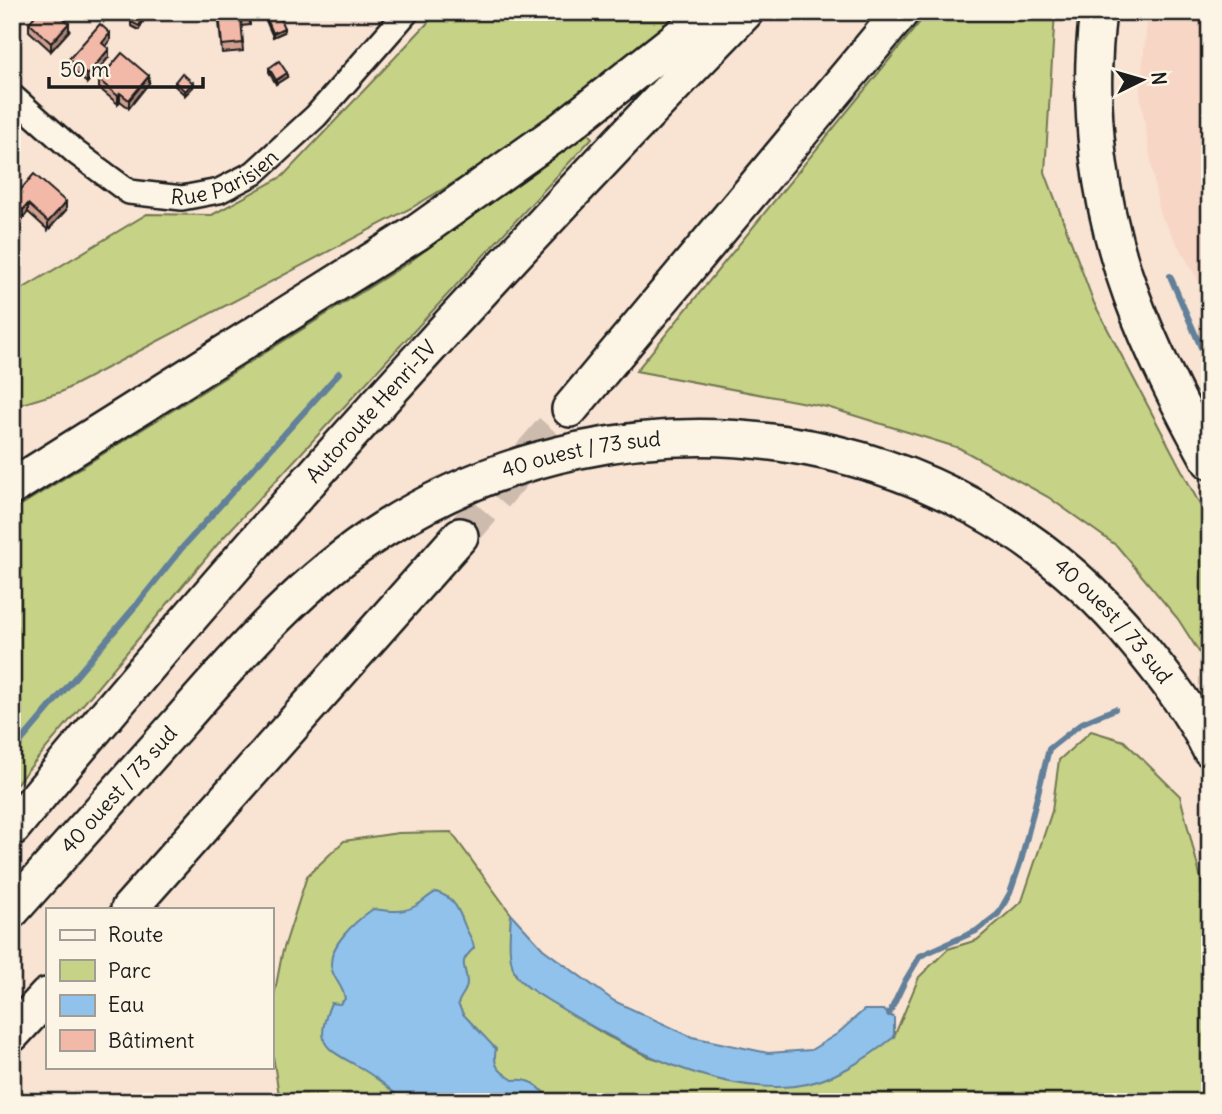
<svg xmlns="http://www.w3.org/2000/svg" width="1222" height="1114" font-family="Delius,sans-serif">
<rect width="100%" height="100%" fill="#f9e3d3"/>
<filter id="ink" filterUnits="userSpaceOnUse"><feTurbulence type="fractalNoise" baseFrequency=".0143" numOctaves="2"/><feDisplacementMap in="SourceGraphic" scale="14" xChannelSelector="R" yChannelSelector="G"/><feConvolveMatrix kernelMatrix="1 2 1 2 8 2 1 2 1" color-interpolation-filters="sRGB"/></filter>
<g filter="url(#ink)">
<path fill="#f7d6c6" d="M1148,12H1210V301L1159,212L1140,93Z"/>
<path fill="#c6d286" stroke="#717751" stroke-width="2" d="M438,12H681L566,115L413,207L61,392L12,407V295L147,214L212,215L283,176Z
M928,12H1055L1045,172L1094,303L1210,524V669L1178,619L1117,546L1048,497L959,448L827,407L636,371Z
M586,131L592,138L222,539L12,789V511L408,263Z
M1091,731L1124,741L1180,796L1205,895L1210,960V1067L1209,1091L1205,1102H280L271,1043V1012L282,954L307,876L344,841L398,833L451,832L511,914L510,948L515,974L534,991L607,1036L647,1056L712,1076L894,1037L919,977L948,949L977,940L1022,901L1052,811L1059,760Z"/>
<path fill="#90c2ec" stroke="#628099" stroke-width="2" d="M436,892C454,897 459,910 465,926C468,934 473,939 474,948C456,965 467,964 467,984C467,991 460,996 458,1004L463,1014L496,1049C492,1066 499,1071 513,1080C531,1078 541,1087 551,1102H404C390,1088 376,1077 359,1067C326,1048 313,1046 331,1003L340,1004L345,999C343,986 335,981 332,970C325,947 357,920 373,909C389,911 403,914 417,905C424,901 429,895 436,892Z
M511,914L543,949L614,1001L692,1037L768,1053L811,1050L837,1034L864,1010H883L894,1018V1037C866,1059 832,1082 795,1086C713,1094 624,1047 556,1005C545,998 520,985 515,973C507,956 510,932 511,914Z"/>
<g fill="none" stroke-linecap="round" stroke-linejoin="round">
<path stroke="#628099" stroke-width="6" d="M1170,276L1210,368
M12,752L138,603L182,548L339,373
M889,1014L905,981L920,956L976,931L998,914L1010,893L1021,861L1049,749L1082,723L1115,709"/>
<path stroke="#cdbbae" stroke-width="35" stroke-dasharray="35 18" stroke-linecap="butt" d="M460,536L570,409"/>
<g stroke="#1c1c1c" stroke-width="28">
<g id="minor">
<path id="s1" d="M12,96L75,152L129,192L182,198L219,191L254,173L316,116L407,12"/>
</g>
</g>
<g stroke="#1c1c1c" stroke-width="40">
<g id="highway">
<path d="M1098,12C1086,106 1099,208 1132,297C1153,354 1181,408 1210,461"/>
<path d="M570,409L901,12"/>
<path d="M12,487L418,232L564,128L711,12"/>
<path id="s2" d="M12,828C245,546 490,274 745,12"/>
<path d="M129,909L460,536"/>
<path id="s3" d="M12,910C67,848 122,786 177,725C239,654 304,579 384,529C628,375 954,417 1138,644C1164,676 1192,711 1210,749"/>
<path d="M12,1034L47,996"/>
</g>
</g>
<use href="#minor" stroke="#fcf5e5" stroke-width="23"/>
<use href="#highway" stroke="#fcf5e5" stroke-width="35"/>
</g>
<path fill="#d09f90" stroke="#1c1c1c" stroke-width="2" d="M96,12H110V14L104,21Z
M172,12H182L179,16Z
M218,12H249L250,25L241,26L243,51L222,53Z
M267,19L284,32L273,37L267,23Z
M144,20L139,30L131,26V22Z
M29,23L69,31L51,51L29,31Z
M110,41L106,46L109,57L87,83L69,67V59Z
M269,68L287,77L276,84L269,72Z
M99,80L149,83L129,108L120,101L118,104L99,88Z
M175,82L193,87L185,95L175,86Z
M12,200L66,210L48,230L28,212L23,218L12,208Z"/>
<path fill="#a98276" stroke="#1c1c1c" stroke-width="2" d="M109,12H110V14L104,21V17Z
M69,23V31L51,51V43Z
M284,28V32L273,37V33Z
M110,33V41L102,51V43Z
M109,49V57L87,83V75Z
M287,73V77L276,84V80Z
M149,76V83L129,108V100Z
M193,83V87L185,95V91Z
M120,93V101L118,104V96Z
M66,202V210L48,230V222Z
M28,204V212L23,218V210Z"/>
<path fill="#f2b9a8" stroke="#1c1c1c" stroke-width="2" d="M38,12H56L69,23L51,43L29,23Z
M99,12H109L104,17Z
M136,12L144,16L139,26L131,22Z
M219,12H249L250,17L241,19L243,43L222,45Z
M278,14L284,28L273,33L267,19Z
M100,24L110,33L102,43L109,49L87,75L69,59Z
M122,53L149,76L129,100L120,93L118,96L99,80Z
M279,61L287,73L276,80L269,68Z
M182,73L193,83L185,91L175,82Z
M34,174L66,202L48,222L28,204L23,210L12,200Z
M12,243L18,249L14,253L12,251Z"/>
</g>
<g text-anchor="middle" stroke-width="5" stroke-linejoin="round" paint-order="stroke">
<g font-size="21" fill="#1c1c1c" stroke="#fcf5e5">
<text dy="7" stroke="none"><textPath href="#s1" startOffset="252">Rue Parisien</textPath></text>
<text dy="7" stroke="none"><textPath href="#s2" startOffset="550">Autoroute Henri-IV</textPath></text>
<text dy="7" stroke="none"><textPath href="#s3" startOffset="747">40 ouest / 73 sud</textPath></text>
<text dy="7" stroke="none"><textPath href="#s3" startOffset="1334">40 ouest / 73 sud</textPath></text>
<text dy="7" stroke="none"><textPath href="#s3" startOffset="161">40 ouest / 73 sud</textPath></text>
</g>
</g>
<rect width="1222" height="1114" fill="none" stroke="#fcf5e5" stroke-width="42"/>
<rect x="21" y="21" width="1180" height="1072" fill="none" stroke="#1c1c1c" stroke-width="2.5" filter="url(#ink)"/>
<rect x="46" y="908" width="228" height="161" fill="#fcf5e5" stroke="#a29e95" stroke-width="2"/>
<rect x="60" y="930" width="35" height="10" fill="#fcf5e5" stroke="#a29e95" stroke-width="2"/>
<text x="108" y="942" font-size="21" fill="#1c1c1c">Route</text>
<rect x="60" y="960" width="35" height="21" fill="#c6d286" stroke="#a29e95" stroke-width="2"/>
<text x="108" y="978" font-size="21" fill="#1c1c1c">Parc</text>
<rect x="60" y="995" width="35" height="21" fill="#90c2ec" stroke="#a29e95" stroke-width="2"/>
<text x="108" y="1012" font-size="21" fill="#1c1c1c">Eau</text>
<rect x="60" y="1030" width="35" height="21" fill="#f2b9a8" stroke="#a29e95" stroke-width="2"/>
<text x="108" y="1048" font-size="21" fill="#1c1c1c">Bâtiment</text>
<g transform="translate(1142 80) rotate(85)" stroke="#fcf5e5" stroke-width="5" paint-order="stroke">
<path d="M0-5L12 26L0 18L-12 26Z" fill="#1c1c1c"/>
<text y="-10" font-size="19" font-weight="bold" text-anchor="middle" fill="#1c1c1c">N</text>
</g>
<path d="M49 77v10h154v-10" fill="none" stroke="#1c1c1c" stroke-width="3.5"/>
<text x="60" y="77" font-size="21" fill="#1c1c1c" stroke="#fcf5e5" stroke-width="5" paint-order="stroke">50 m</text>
</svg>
